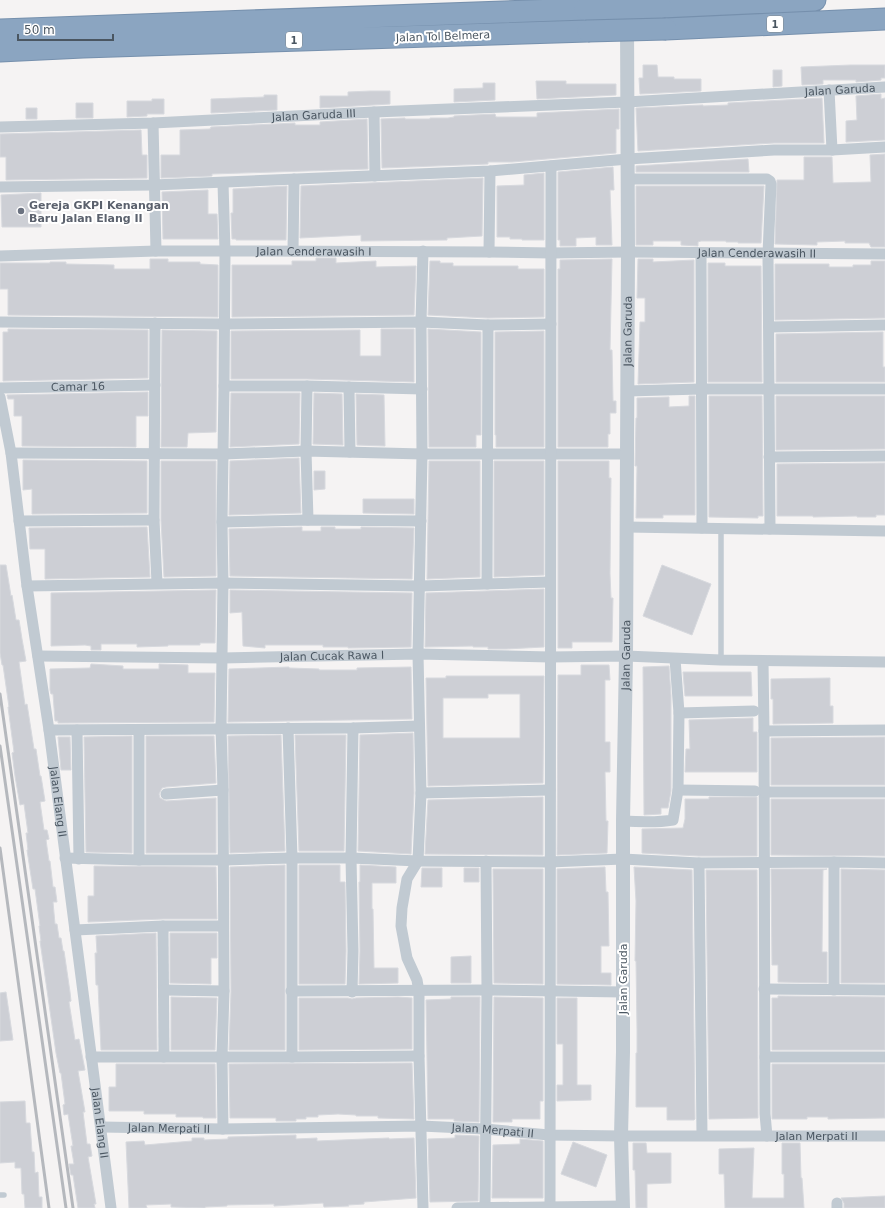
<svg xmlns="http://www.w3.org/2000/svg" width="885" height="1208" font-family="'DejaVu Sans',sans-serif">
<rect width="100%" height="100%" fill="#f5f3f3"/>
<path fill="#cdcfd5" stroke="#d7d9de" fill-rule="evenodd" d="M643,65H657L658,77H674V79H701V91L640,94L639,78H643Z
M851,65H885V78H881V80L856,82V80H823V84L802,85L801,67Z
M773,70H782V86L773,87Z
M536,81H566V84H616V95L537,99Z
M483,83H495V100L454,102V89L483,88Z
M371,91H390V104L320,108V96H348V92Z
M881,94V99L885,98V140L846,142V121L857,120L856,96Z
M264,95H277V110L211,113V99L264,97Z
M822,98L824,143H774L638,151L636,108L703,105V106L728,105V103Z
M152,99H164V114H147V116L127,117V101H152Z
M76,103H93V118H76Z
M26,108H37V119H26Z
M619,109V129H616V153L512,162H488V164L382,168L381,119L405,118V119H430V118H448L454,117V116L495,114L496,117H537V113Z
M367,119L368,169L212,174V176L161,178V155H180V130L210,129L211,127L295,123V125H320V122Z
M141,130L142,155H147V178L6,180V157H0V134Z
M885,154V247H871L869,243H845V241L817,242V245L775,244L777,180H804V157H832L833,183L871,182L870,155Z
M748,159L749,172H636V166Z
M613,167L614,190H610L612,245H596V237L576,238V246H560V240H558V172Z
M544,173V240H522V239H510V237H497V186L524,185V175Z
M483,178L482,236L447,238V240L361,241V235L300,238L301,186Z
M287,186L286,240H236V239H232L231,213H233V189Z
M636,186H764L761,243H738V242H726V241H701L698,242V246L681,245V241H653V245H636Z
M208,190V214H217L218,239H163L162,192Z
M41,193V227H2L1,195Z
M316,258H336V263L376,261V267L416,266L414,315L232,317V265H292V261H316Z
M150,259H168V262H200V264L218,265V317L8,315V289H0V263H50V262H66V264L114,265V269H150Z
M612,259L610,350H612L613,401H616V413H610V434H608V447H558V269H560V260Z
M638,259H653V262L694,260V382L638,384L640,322H645V298H637Z
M430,261H440V263H453V266H518V269H544V317L488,318L428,315Z
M871,261H885V318L775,320V264H829V267H853V265H871Z
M708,263H725V266H761L762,382H708Z
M8,329L148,330V378L3,381V332H8Z
M381,329H414V382L307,379H231V331L360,330V356H381Z
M428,329L481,332V435H476V447H429Z
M162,330L217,331L216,432L188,433L187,447H161Z
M544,331V447H496V435H495V332Z
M883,332V367H885V382H776V334Z
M148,392V416H136V447L22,446V416H14V399H8L7,395Z
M231,393H300L299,444L230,447Z
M314,393L342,394L343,445L313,444Z
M356,394L384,395L385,446L357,445Z
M689,396H695V515H663V518H636L637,466H635L636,418H637V398L669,397V407L689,406Z
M709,396H762L763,516H758V518L709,517Z
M776,396H885V449L776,450Z
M299,458L301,513L229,515L230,461Z
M23,460L147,461V513L32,514V489L23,490Z
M161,461H216V576L164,577L161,520Z
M429,461H480V577L427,579Z
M494,461H544V575L494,577Z
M558,461H609V478H611L610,574L611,598H613L612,642H572V648H558Z
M885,463V515H876V517H857V516L813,517V516H777V464Z
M314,471H325V489L314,490Z
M363,499H414V514L363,513Z
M147,527L150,577L45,579V549H30L29,528Z
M302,527V531H321V527H335V529H361V527L414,528L412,579L230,576L229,529Z
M0,565H6L11,596L12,595L16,620H19L22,639L26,661L19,662L25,705L27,704L34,749H36L40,776H41L45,801L40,802L44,830H47L49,839L46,840L49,861H50L53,887H55L57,902H53L55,924H57L59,938H61L63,951H64L70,992L71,1001L69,1002L75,1040L79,1039L85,1070L78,1071L85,1112H83L87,1144H90L92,1156L88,1157L96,1204H94L95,1208H78L73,1175H71L69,1164H74L71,1146H73L68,1114L64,1115L63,1105L65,1104L61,1073H60L56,1053L40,941H41L39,926H40L35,889H33L27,850H28L26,833H28L24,804L20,805L15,776L12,753L14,752L8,707H9L3,665H2L0,653Z
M662,565L711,584L692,635L643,616Z
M544,589V647L506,649H488V647H473V646L425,647L426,593Z
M216,590L215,643H200V645H168V646L137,647V644H101V650H91V646L85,645L51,646V593Z
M230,590L412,593L411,647L348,648V647H323V645H265V648L243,646L242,612L230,613Z
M91,664L123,666V669H159V664L188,665V673H215L214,722L58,723V721H55L53,694H51L50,690V669L90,668Z
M581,665H609L610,680H605V742H610V772H605L606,821H608L607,853L557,855L558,675H581Z
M669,666L671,696V791L668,808H661V814L644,815L643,667Z
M289,667V668L319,669V670H357V668L411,667L412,719L228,722L229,669Z
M683,672H751L752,696H685Z
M446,676H544L543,783L428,786L426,678H446ZM488,694H520V738H443V698H488Z
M830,678V706H833V723L773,724V699H771V679Z
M753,718V732H757V772H685L686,749H690L689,720Z
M413,733L414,793L411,854L358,851L360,735Z
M281,735L285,851L230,853L228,736Z
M295,735H346L344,851H299Z
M132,736V853L86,852L84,737Z
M146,736H214L216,783L166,787L162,788L159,794L160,798L166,801L216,798V853H146Z
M58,737H70L71,770H61Z
M885,737V785H771V738Z
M543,797V855L425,854L428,800Z
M709,797H757V856H699L642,853V829L683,828L685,819V799H709Z
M771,799H885V856L771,855Z
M285,865V1050H229L231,991L230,867Z
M299,865H340V882H345L346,951L345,984H299Z
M360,865L396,867V883H372V909H373L374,968H398V983L359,984L360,951L359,882H360Z
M94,866L216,867L217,919H163L88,922V896H94Z
M605,867L606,892H608L609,946H601V973H611V985L557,984V869Z
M634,867L692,870L695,1119L694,1120H667V1107H636V1053H637V1030L636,961H635L636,901Z
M422,868H442V887H421Z
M464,868H479V882H464Z
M493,869H543V984L494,983Z
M771,869H827L823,870L822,952H827V983L778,982V965H772Z
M841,869L885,870V983H841Z
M706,870H757L758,1118L709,1119Z
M156,933L157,1050H101L98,985H96L95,953H97L96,936Z
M170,933H217V958H211V984L170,983Z
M471,956V983H451V957Z
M6,992L13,1040L0,1041V993Z
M778,996L885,997V1050H772V998H778Z
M171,997L217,998L215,1050H171Z
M398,997L412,998V1049L299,1050V998H348L352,999L356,998Z
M451,997H480L479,1122L454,1121V1119H428L426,1000L451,999Z
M494,997L543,998V1101H540V1119H512V1122H493Z
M557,998H577V1085H591V1100L557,1101V1085H563V1044H557Z
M412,1063L414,1119L378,1118V1116H356V1115L338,1114L318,1115V1117H306V1119H296V1121H276V1118H230L229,1064Z
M116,1064H215L216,1118H203V1117H176V1114H144V1111H109V1087H116Z
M772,1064H885V1118L828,1119V1117H807V1119H772Z
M25,1101L26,1123H30L32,1152H34L35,1173L38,1172L39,1197H42V1208H25L24,1194H22L21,1168H15V1162L0,1163V1102Z
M296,1135V1139L317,1138V1141L389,1138V1139L414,1138L416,1198L364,1202V1204L348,1205L349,1206L324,1207L323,1203L274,1206V1204L227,1205V1206L205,1207V1208L171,1207V1204L146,1205L147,1208H129L126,1142L144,1141L145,1145L192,1141V1138H204V1140L228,1139V1137Z
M455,1135L479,1136L478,1201L430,1202L428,1139L455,1138Z
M520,1139L543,1141V1198H492L493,1145L520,1144Z
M573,1142L607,1155L596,1187L561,1174Z
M633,1143H646L647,1153H671V1183L647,1184V1208H636L635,1170H633Z
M782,1143H800L801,1178H802L804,1208H725L724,1174H719V1149L754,1148L752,1198H784V1174H782Z
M885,1196V1208H844V1203L841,1198Z"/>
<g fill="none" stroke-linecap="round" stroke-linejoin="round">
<g stroke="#7690ad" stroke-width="23">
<path id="motorway" d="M661,7L815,0
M666,29L885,19
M0,30L585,9
M0,51L83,47L588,31"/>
</g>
<path stroke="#c1cad2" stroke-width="5.5" d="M721,528V660
M0,1195H4"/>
<g stroke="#c1cad2" stroke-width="11">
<path d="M829,90L832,150L885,147"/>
<path d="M374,112L375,176"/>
<path d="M153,123L156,251"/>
<path id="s1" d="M0,127L153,123L374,112L627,102L885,87"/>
<path d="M628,179H767L770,181L771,184L768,254L770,529"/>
<path d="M0,187L153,185L490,171L628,159L774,150H832"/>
<path d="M293,251L294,179"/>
<path d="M423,251L421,322L422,454L418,654L421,793L418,861L407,879L402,908L401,926L407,958L417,980L419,992V1056L423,1208"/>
<path d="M489,252L490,171"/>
<path d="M701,253L702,528"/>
<path id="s2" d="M0,256L156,251H225L489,252L551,253L628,252L885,254"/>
<path d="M0,322L224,324L421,322L488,325L551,324"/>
<path d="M769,327L885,325"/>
<path d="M224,386H307L422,389"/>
<path d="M307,386L306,451L308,520"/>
<path d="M349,387L350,452"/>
<path id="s3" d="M0,388L155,385"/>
<path d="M627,391L701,389H885"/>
<path id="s4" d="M0,397L11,453L27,586L49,730L111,1208"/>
<path d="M11,453L223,454L306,451L422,454H627"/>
<path d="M769,457L885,456"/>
<path d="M154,520L157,583"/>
<path d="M19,521L154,520L155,323"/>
<path d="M222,522L308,520L421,521"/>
<path d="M626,527L885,531"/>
<path d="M487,584L488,325"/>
<path d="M27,586L223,583L420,586L550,582"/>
<path id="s5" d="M38,656L223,658L418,654L550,657L626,656L721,660L885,662"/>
<path d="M763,661L764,731L765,1114L767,1136"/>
<path d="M679,713L754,711"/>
<path d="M288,728L292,858V1057"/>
<path d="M49,730L353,728L419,726"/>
<path d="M77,730L79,859"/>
<path d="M139,730V860"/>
<path d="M764,731L885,730"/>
<path d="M678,790L755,791"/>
<path d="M765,792H885"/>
<path d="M421,793L550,790"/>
<path d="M166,794L223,790"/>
<path d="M623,821C639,822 656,823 673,820L678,790L679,713L675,659"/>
<path d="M65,858L139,860H224L292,858H351L418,861L549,862L623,859L699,863L834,862L885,863"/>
<path d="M699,863L702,1135"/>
<path d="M163,926L164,1057"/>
<path d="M75,930L163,926H223"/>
<path d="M764,989L885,990"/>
<path d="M164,990L224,991"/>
<path d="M834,990V862"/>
<path d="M291,991L487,990L623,992"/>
<path d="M352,992L353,951L351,858L353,728"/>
<path d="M91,1057H292L419,1056"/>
<path d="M765,1057H885"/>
<path id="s6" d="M101,1127L223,1129L421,1126L485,1129L549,1135L621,1136H885"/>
<path d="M223,1129L222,1057L224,991L223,790L221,728L223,583L222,522L224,386L225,251L223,183"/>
<path d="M837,1203V1208"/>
<path d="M485,1207L487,990L486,861"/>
<path d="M550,1207L551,166"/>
<path d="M457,1208L623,1206"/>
</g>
<path stroke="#c1cad2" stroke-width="14" id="s7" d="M623,1208L621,1136L623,1052V821L626,656L628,252L627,22"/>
<use href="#motorway" stroke="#8ba5c1" stroke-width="21"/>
<path stroke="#b5b8bd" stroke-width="3" d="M0,694L73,1208
M0,746L66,1208
M0,848L49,1208"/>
<g stroke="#7690ad" stroke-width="23" stroke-linecap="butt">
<path id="motorway-bridge" d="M585,9L661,7
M588,31L666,29"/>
</g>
<use href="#motorway-bridge" stroke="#8ba5c1" stroke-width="21"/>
</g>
<circle fill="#6b7280" stroke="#fff" stroke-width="1.5" cx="21" cy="211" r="4"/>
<g text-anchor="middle" stroke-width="4" stroke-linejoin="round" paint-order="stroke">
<g fill="#fff" stroke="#808990" stroke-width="1">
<rect x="767" y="16" width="16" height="16" rx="3"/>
<rect x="286" y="32" width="16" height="16" rx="3"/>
</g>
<g font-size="10" font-weight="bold" fill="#4a5661">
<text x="775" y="28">1</text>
<text x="294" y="44">1</text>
</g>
<g font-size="11" fill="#4a5661" stroke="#fff">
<text transform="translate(443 36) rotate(-2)" y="4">Jalan Tol Belmera</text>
<text dy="4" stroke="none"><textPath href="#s1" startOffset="841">Jalan Garuda</textPath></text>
<text dy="4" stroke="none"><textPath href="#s1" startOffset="314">Jalan Garuda III</textPath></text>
<text dy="4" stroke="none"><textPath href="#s2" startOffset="314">Jalan Cenderawasih I</textPath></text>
<text dy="4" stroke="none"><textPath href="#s2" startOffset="757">Jalan Cenderawasih II</textPath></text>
<text dy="4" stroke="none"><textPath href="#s7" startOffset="877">Jalan Garuda</textPath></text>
<text dy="4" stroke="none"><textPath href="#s3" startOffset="78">Camar 16</textPath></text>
<text dy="4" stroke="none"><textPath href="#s7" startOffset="553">Jalan Garuda</textPath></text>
<text dy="4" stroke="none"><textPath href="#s5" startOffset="294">Jalan Cucak Rawa I</textPath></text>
<text dy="4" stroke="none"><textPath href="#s4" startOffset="409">Jalan Elang II</textPath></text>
<text transform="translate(623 979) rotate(-90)" y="4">Jalan Garuda</text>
<text dy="4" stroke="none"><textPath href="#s4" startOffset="733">Jalan Elang II</textPath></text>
<text dy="4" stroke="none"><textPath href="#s6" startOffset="68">Jalan Merpati II</textPath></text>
<text dy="4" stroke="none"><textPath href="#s6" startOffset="392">Jalan Merpati II</textPath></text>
<text dy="4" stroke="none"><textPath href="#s6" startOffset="716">Jalan Merpati II</textPath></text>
</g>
<g font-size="11" font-weight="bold" fill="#5b616d" stroke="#fff" text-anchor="start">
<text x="29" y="209">Gereja GKPI Kenangan<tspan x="29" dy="13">Baru Jalan Elang II</tspan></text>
</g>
</g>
<path d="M18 34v6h95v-6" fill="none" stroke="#4a5661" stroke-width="2"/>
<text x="24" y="34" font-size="12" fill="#4a5661" stroke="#ffffff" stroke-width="3" paint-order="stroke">50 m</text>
</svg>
